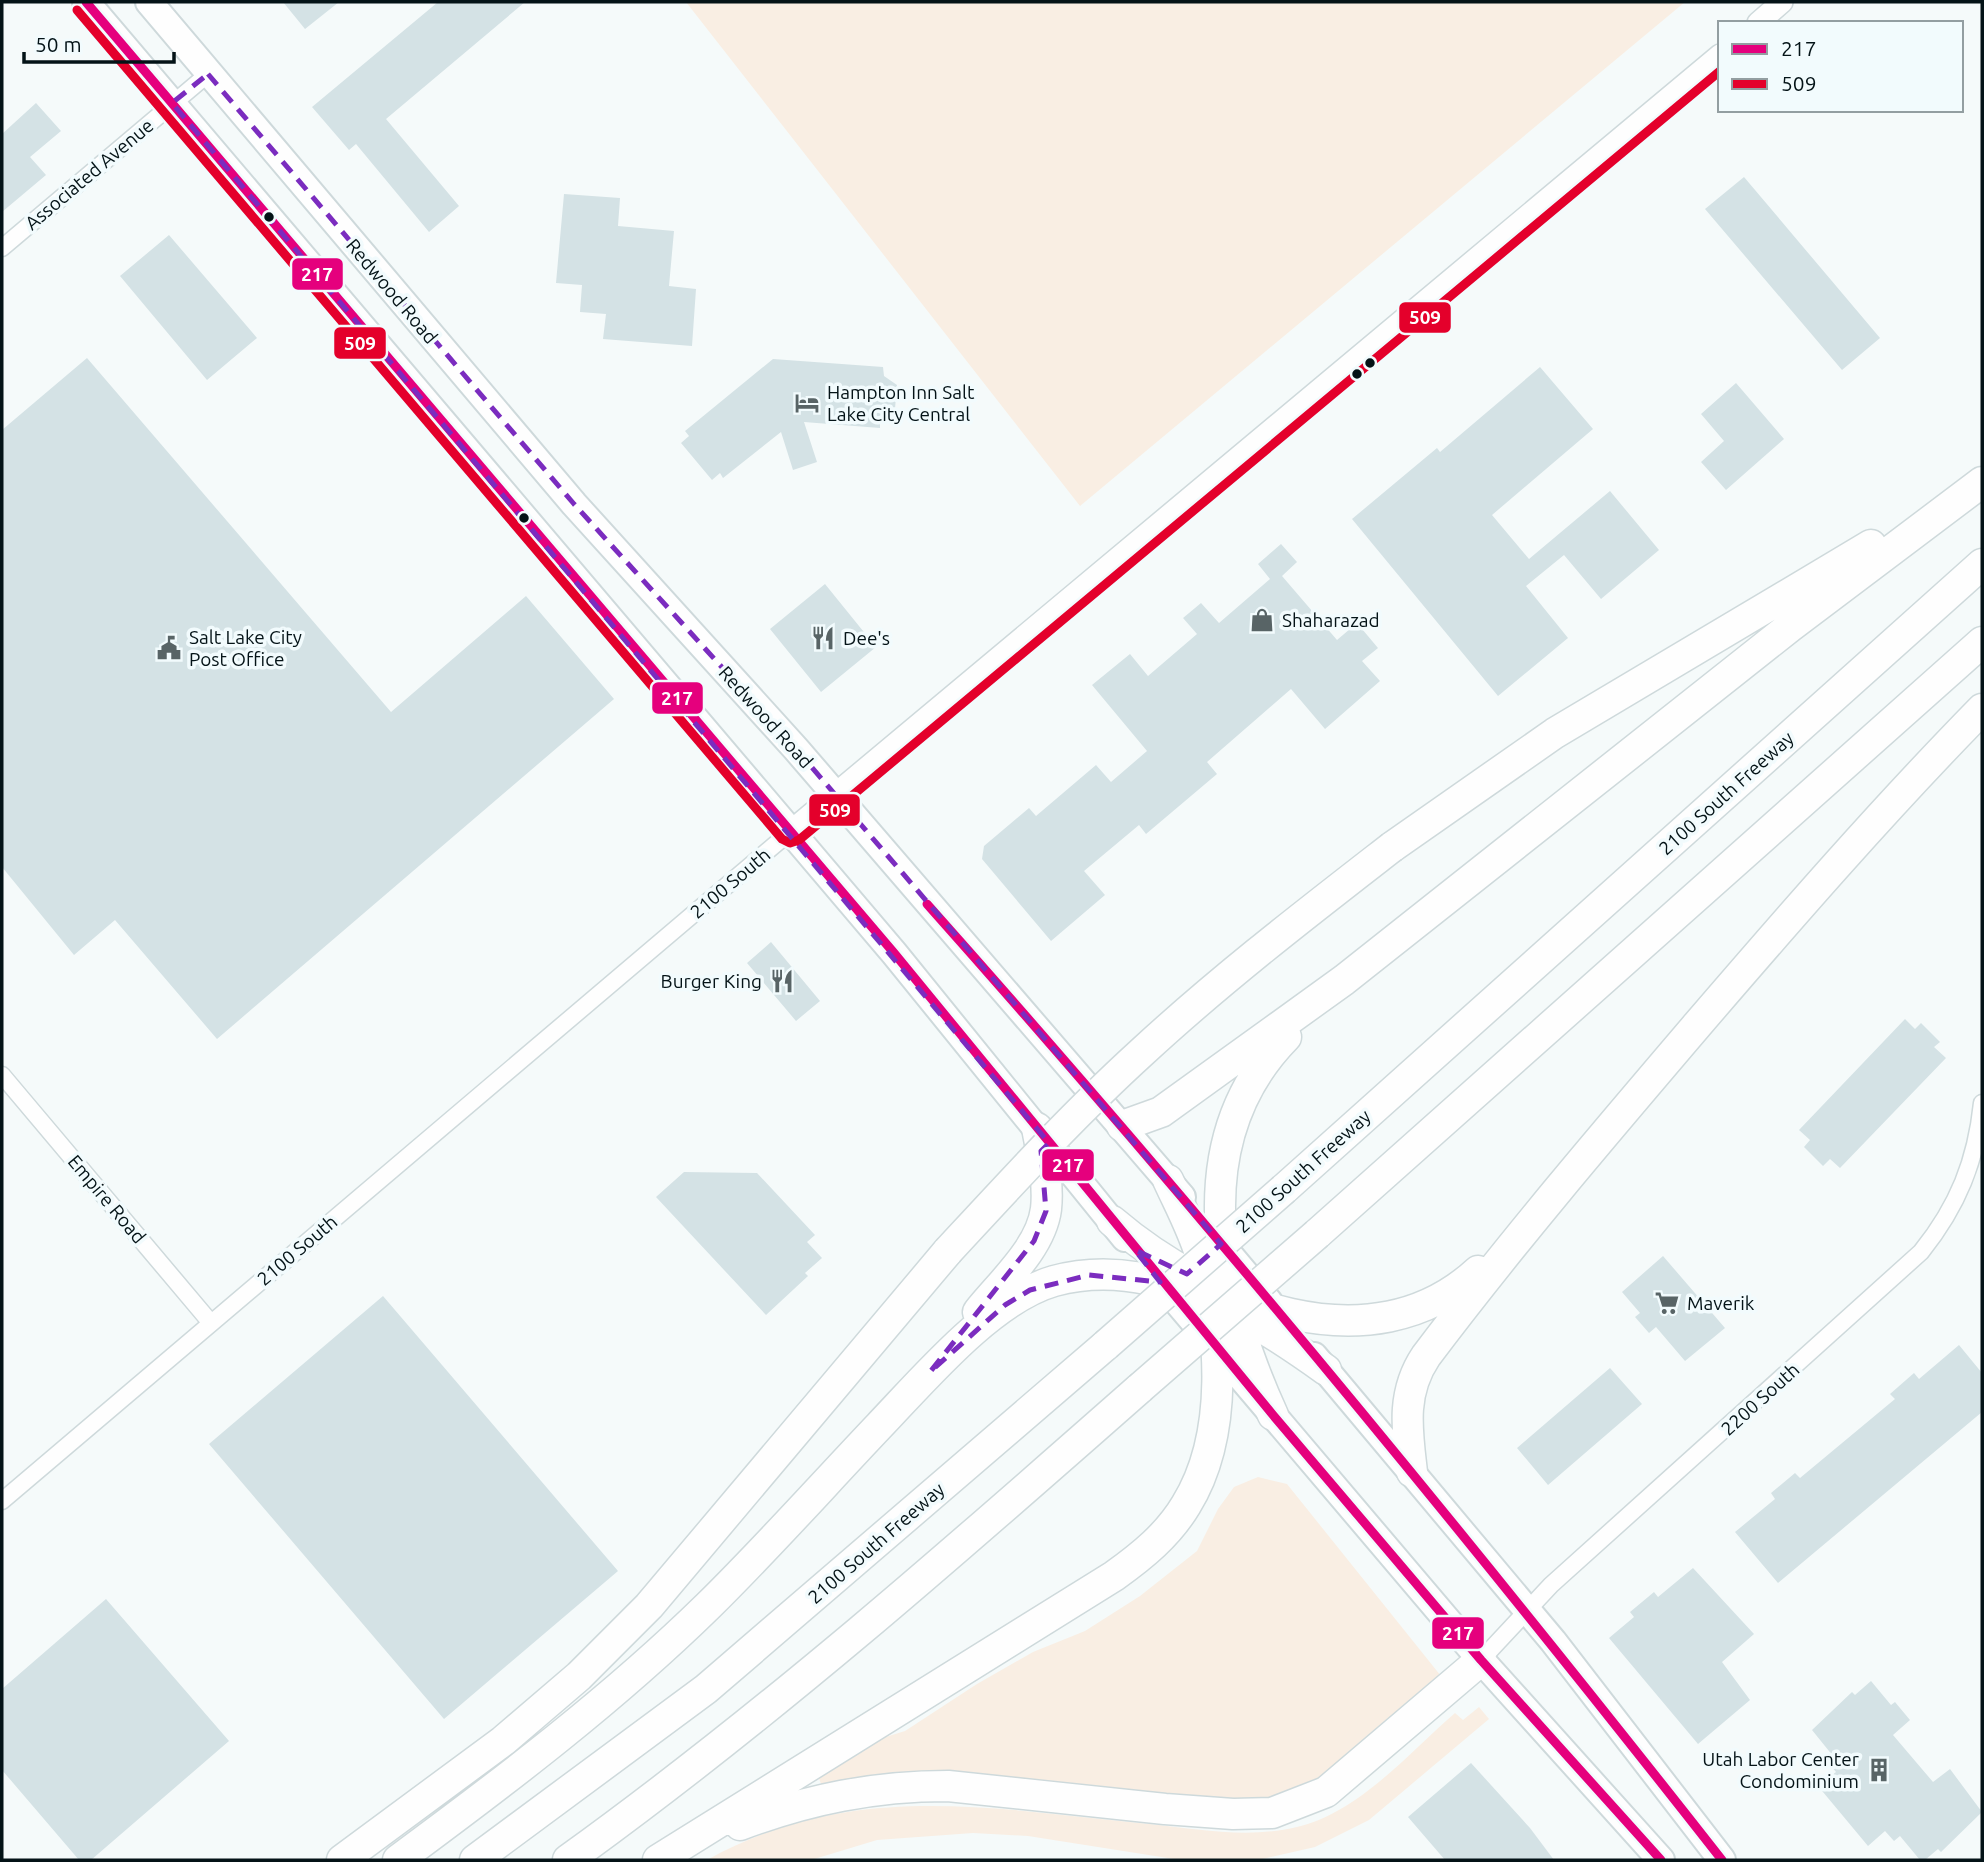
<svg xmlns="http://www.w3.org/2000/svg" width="1984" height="1862" font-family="Ubuntu,sans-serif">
<rect width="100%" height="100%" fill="#f5fafa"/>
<path fill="#f9eee3" d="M686,2H1685L1080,506Z
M1258,1477L1287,1484L1441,1676L1312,1785L1262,1804L823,1789L818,1776L876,1740L905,1731L977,1684L1033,1652L1085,1631L1140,1596L1197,1551L1218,1509L1234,1487Z
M1479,1707L1489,1719L1369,1820L1315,1847L1258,1860L1174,1859L1028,1836L973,1833L877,1840L811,1860H707C852,1779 993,1809 1149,1824C1198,1829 1248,1839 1297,1827C1358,1813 1409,1753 1455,1713L1463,1720Z"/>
<path fill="#d4e2e5" d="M283,2H339L305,29Z
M438,2H525L386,119L459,206L429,232L356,144L349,150L312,107Z
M36,103L61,131L30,157L46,175L2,212V134Z
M1744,177L1880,338L1842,370L1705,209Z
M564,194L620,198L618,226L674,231L669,286L696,289L692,346L603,339L606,314L580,312L582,285L556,283Z
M169,235L257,338L207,380L120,276Z
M87,358L391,712L526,596L614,699L217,1039L115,920L74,955L2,867V430Z
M773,359L883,367L884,376L897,385L894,421H880V428L804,422L817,462L793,470L781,432L723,478L720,473L712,480L681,443L689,436L685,431Z
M1540,367L1593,429L1492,515L1529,559L1610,491L1659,550L1601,599L1564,555L1526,586L1568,638L1498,696L1352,519L1437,448L1440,452Z
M1736,383L1784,439L1726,490L1701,462L1724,441L1701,414Z
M1281,544L1297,562L1282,576L1337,640L1357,623L1378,648L1362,661L1380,681L1325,729L1291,689L1207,762L1217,774L1146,834L1139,825L1084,871L1105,895L1051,941L982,859L984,846L1029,808L1036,816L1096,765L1111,782L1147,751L1092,685L1130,654L1148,676L1197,634L1183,618L1201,603L1219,623L1270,579L1258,564Z
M825,584L876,647L821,692L770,629Z
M771,942L820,1001L796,1021L747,963Z
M1905,1019L1915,1029L1921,1023L1940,1042L1934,1047L1946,1058L1840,1168L1830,1159L1823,1166L1804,1147L1810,1140L1799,1130Z
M684,1172L757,1173L815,1235L807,1242L822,1258L805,1273L808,1276L766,1315L656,1197Z
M1663,1256L1725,1328L1685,1361L1656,1327L1649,1333L1635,1317L1640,1313L1622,1292Z
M383,1296L618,1571L444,1719L209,1444Z
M1959,1345L1982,1373V1412L1778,1583L1735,1532L1775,1499L1771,1493L1795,1473L1800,1478L1895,1399L1890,1394L1914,1373L1919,1379Z
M1610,1368L1642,1404L1548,1485L1517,1448Z
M1693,1568L1754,1634L1722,1662L1750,1700L1698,1744L1609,1638L1634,1617L1630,1612L1654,1592L1658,1597Z
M106,1599L229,1741L91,1860H79L2,1770V1689Z
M1871,1681L1891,1705L1895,1702L1910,1720L1893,1735L1933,1782L1950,1769L1982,1812L1941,1852L1938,1849L1925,1860H1920L1900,1836L1894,1841L1885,1831L1868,1846L1818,1786L1836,1772L1827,1761L1833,1756L1812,1730L1852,1692L1855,1695Z
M1471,1763L1530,1828L1554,1860H1445L1408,1817Z"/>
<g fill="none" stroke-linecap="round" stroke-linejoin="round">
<g stroke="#ced9db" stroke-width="19">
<path id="minor" d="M2,248L208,74
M2,1075L211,1323
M2,1501L791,831
M1481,1660L1551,1585L1921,1252C1958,1206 1976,1161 1982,1103"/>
</g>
<g stroke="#ced9db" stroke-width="24">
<path id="tertiary" d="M1758,23L1782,2
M791,831L1720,55"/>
</g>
<g stroke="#ced9db" stroke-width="30">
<path id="primary" d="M86,2L894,953L1125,1238
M149,2L574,504L796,749L1182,1197
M1217,1240L1269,1302
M1156,1277L1481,1660L1661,1860
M1314,1356L1553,1641L1722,1860"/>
</g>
<g stroke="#ced9db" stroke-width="33">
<path id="motorway" d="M1392,847L1555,733L1871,545
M1122,1126L1161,1112L1344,980L1791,626L1982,482
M1284,1189L1982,564
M1112,1221C1208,1303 1371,1370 1478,1271
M1317,1234L1982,642
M978,1312C1001,1283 1041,1248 1046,1209C1049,1182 1042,1155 1037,1128
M1273,1415C1218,1295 1183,1142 1286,1037
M1412,1472C1407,1430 1401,1393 1426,1356C1512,1242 1605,1133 1698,1024C1790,917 1883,810 1982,709
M740,1825C809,1799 874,1786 948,1786L1165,1809L1233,1814L1272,1813L1326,1792L1481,1660
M342,1860L503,1741L579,1676L649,1606L948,1251
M398,1860C505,1781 613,1699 708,1606C767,1548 822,1486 879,1426C924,1379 991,1299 1054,1281C1152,1254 1249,1315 1326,1370
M475,1860L706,1689L1106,1345
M568,1860C769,1715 954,1552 1140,1388
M658,1860L1114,1576C1142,1556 1168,1535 1186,1505C1230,1434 1221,1331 1200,1254C1192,1228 1179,1204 1168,1180"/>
</g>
<use href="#minor" stroke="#fefefe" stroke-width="16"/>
<use href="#tertiary" stroke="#fefefe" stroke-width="21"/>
<use href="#primary" stroke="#fefefe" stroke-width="26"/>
<use href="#motorway" stroke="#fefefe" stroke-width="30"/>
<g stroke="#ced9db" stroke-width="33" stroke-linecap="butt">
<path id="motorway-bridge" d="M948,1251C1011,1183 1073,1115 1141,1053C1221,979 1307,913 1392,847
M1106,1345L1284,1189
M1140,1388L1317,1234"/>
</g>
<use href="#motorway-bridge" stroke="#fefefe" stroke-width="30"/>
<g stroke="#f2fbfd" stroke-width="14">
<path id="bus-1" d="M86,2L894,953L1273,1415L1481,1660L1661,1860
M927,904C1203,1214 1466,1534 1722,1860"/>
</g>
<g stroke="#f2fbfd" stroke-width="14">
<path id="bus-2" d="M77,10L782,839L790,843L799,840L1720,71"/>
</g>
<use href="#bus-1" stroke="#e5007d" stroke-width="9"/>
<use href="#bus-2" stroke="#e4002b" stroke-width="9"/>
</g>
<path fill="none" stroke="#7b2cbf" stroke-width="5" stroke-dasharray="14 9" stroke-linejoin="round" d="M208,74L574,504L796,749L1221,1244L1187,1274L1135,1250L1160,1282L1089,1275L1030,1290L1005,1305L930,1372L1034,1241L1046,1211L1041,1151L1049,1143L172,103Z"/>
<defs>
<g id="hotel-bare" transform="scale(1.89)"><path d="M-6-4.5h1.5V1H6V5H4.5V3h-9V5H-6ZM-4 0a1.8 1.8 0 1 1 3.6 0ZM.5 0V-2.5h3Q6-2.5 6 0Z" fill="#586466" stroke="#f2fbfd" stroke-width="2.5" paint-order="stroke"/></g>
<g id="shop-bare" transform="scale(1.89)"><path d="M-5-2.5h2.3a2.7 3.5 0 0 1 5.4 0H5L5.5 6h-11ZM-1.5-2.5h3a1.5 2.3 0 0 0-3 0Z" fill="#586466" stroke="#f2fbfd" stroke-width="2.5" paint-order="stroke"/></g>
<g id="restaurant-bare" transform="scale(1.89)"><path d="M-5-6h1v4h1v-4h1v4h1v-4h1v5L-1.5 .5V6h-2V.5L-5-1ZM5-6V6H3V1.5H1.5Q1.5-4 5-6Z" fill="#586466" stroke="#f2fbfd" stroke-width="2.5" paint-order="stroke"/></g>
<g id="civic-bare" transform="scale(1.89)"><path d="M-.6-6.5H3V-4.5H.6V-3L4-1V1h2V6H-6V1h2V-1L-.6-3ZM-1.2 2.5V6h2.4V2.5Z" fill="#586466" stroke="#f2fbfd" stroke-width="2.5" paint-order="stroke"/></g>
<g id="supermarket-bare" transform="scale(1.89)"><path d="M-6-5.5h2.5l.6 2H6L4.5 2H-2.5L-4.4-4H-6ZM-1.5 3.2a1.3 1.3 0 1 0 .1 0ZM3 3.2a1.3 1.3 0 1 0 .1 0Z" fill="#586466" stroke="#f2fbfd" stroke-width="2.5" paint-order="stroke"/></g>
<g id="building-bare" transform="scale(1.89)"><path d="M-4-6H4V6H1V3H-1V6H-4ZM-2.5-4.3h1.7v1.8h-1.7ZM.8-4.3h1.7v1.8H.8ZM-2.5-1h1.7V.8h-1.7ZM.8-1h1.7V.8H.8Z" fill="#586466" stroke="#f2fbfd" stroke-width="2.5" paint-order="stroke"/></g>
</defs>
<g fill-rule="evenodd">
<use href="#hotel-bare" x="807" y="403"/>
<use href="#shop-bare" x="1262" y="620"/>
<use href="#restaurant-bare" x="823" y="638"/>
<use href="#civic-bare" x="169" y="648"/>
<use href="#restaurant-bare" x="782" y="981"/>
<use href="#supermarket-bare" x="1667" y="1303"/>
<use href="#building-bare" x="1879" y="1770"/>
</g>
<g fill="#041317" stroke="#f2fbfd" stroke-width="2.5">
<circle cx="269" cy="217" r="6"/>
<circle cx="1370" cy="363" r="6"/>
<circle cx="1357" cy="374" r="6"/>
<circle cx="524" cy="518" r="6"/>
</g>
<g text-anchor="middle" stroke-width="7" stroke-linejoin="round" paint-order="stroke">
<g font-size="19" fill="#041317" stroke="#f2fbfd">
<text transform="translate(89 174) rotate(-40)" y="7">Associated Avenue</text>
<text transform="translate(392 291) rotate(50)" y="7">Redwood Road</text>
<text transform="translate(766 717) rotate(48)" y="7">Redwood Road</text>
<text transform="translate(1726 793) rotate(-42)" y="7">2100 South Freeway</text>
<text transform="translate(730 883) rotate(-40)" y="7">2100 South</text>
<text transform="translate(1303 1171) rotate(-42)" y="7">2100 South Freeway</text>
<text transform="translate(107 1199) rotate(50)" y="7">Empire Road</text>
<text transform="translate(297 1250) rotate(-40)" y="7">2100 South</text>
<text transform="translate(1760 1399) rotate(-42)" y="7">2200 South</text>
<text transform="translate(876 1543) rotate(-41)" y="7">2100 South Freeway</text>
</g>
<g font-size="19" fill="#041317" stroke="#f2fbfd" text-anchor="start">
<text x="827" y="399">Hampton Inn Salt<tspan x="827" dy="22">Lake City Central</tspan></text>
<text x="1282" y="627">Shaharazad</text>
<text x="189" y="644">Salt Lake City<tspan x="189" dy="22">Post Office</tspan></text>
<text x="843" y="645">Dee's</text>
<text x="762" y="988" text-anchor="end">Burger King</text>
<text x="1687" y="1310">Maverik</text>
<text x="1859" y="1766" text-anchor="end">Utah Labor Center<tspan x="1859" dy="22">Condominium</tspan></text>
</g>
</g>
<g stroke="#f2fbfd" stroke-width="2.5">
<rect x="291" y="257" width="53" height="34" rx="7" fill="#e5007d"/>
<rect x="1398" y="301" width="54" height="33" rx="7" fill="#e4002b"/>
<rect x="333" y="326" width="54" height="34" rx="7" fill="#e4002b"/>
<rect x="651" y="681" width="53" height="34" rx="7" fill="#e5007d"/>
<rect x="808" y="793" width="53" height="34" rx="7" fill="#e4002b"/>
<rect x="1041" y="1148" width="54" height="34" rx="7" fill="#e5007d"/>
<rect x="1431" y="1616" width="54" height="34" rx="7" fill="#e5007d"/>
</g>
<g font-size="19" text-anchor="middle" font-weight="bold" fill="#fff">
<text x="317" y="281">217</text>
<text x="1425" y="324">509</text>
<text x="360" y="350">509</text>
<text x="677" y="705">217</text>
<text x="835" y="817">509</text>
<text x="1068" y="1172">217</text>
<text x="1458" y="1640">217</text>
</g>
<rect width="1984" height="1862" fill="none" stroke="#041317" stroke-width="7"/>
<rect x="1718" y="21" width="245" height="91" fill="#f2fbfd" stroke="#939ea1" stroke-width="2"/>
<rect x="1732" y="44" width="35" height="10" fill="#e5007d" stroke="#939ea1" stroke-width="2"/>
<text x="1781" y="56" font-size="21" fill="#041317">217</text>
<rect x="1732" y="79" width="35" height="10" fill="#e4002b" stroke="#939ea1" stroke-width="2"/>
<text x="1781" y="91" font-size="21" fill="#041317">509</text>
<path d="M24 52v10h150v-10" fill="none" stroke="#041317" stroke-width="3.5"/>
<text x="35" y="52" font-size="21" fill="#041317" stroke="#f2fbfd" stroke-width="5" paint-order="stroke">50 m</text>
</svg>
